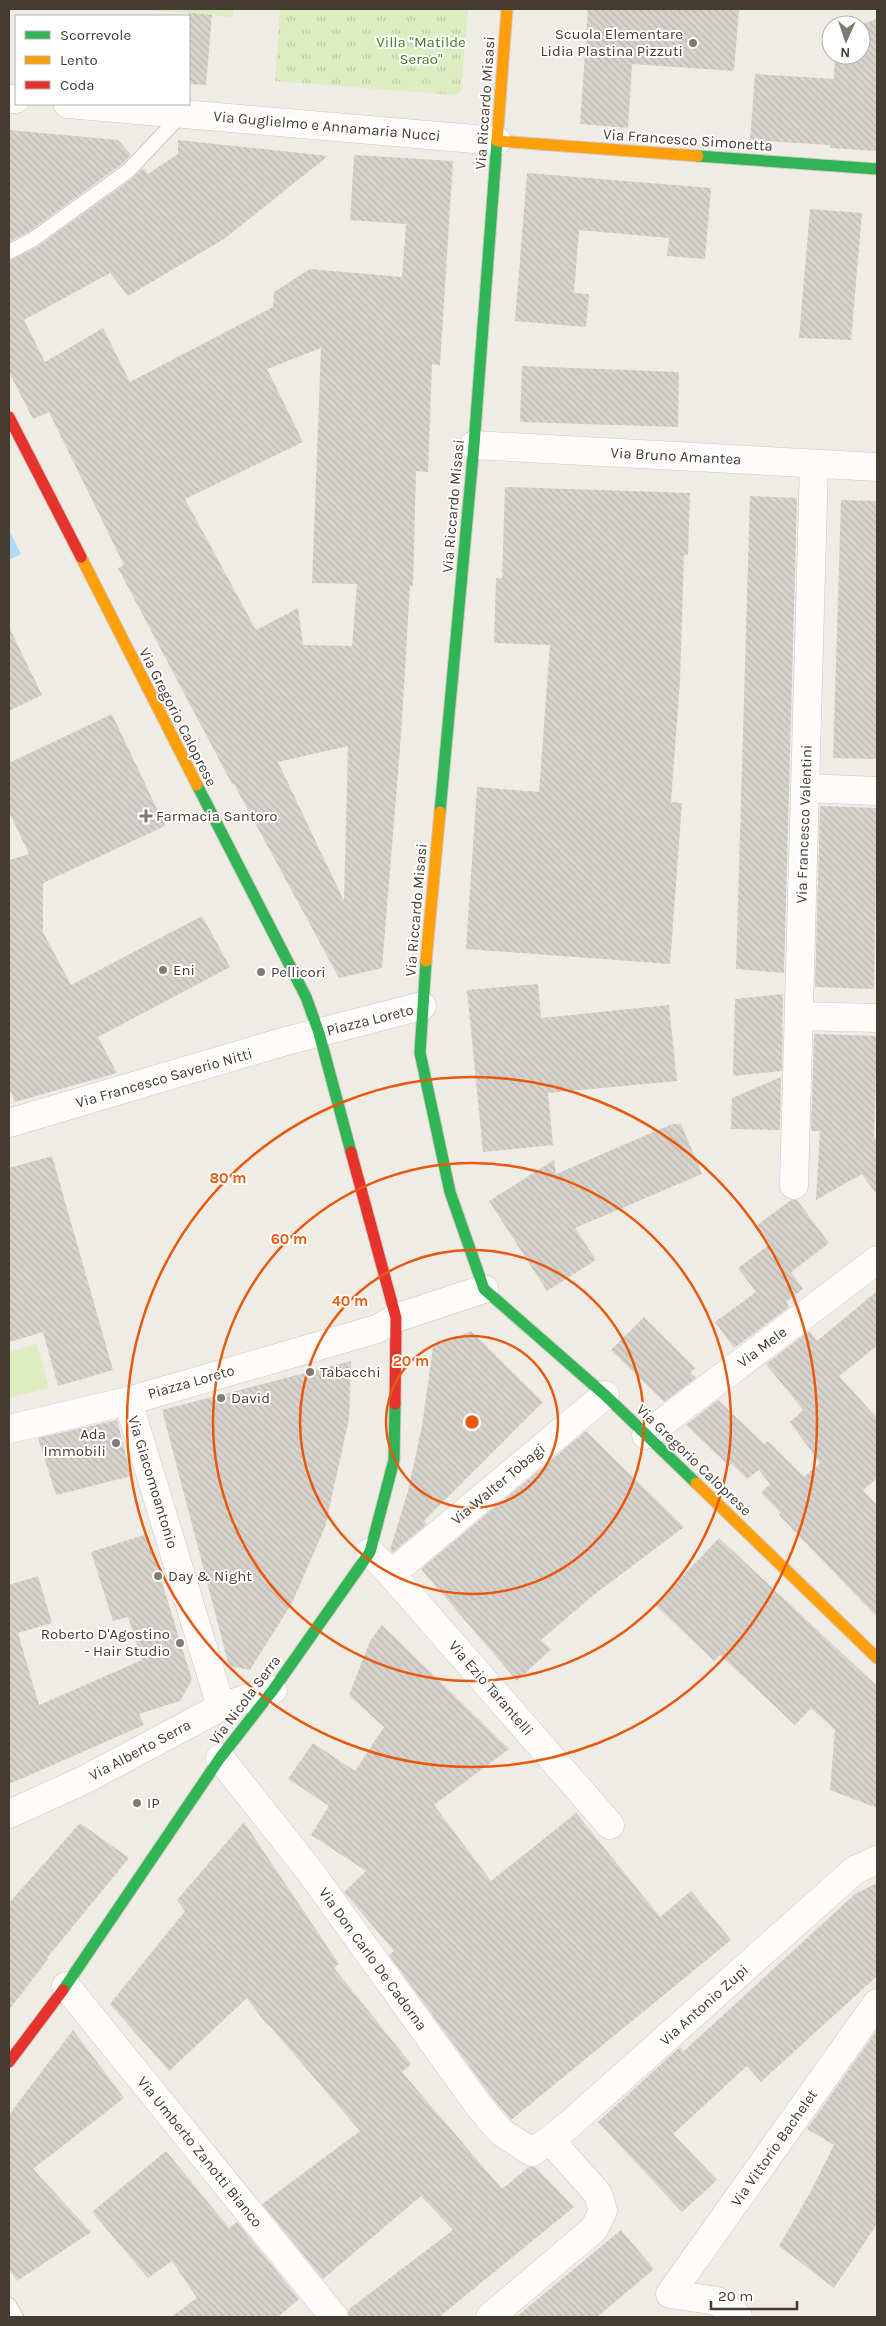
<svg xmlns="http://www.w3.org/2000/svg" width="886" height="2326" font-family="Karla,sans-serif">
<defs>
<pattern id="park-tufts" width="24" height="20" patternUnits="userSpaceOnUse" patternTransform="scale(1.25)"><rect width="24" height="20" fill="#ddecc1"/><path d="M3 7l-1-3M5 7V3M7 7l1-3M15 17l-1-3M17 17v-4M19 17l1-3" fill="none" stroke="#bfcba6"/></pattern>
<pattern id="building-back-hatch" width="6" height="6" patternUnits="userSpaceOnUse" patternTransform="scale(1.25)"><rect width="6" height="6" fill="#d7d3cc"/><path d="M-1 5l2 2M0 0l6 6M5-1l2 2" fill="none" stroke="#bab6b0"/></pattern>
</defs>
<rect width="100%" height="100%" fill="#efece5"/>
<path fill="#ddecc1" d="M136,9H234L233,17Z
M37,1344L49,1388L9,1398V1352Z"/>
<path fill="url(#park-tufts)" d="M280,9H468L461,91L455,95L275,81Z"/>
<path fill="#afdaf2" d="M9,530L21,554L9,560Z"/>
<path fill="url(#building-back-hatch)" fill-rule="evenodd" d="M588,9H739L734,71L632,64L628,128L580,124Z
M189,13L212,15L206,85L189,84Z
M877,19V151L830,148V145L750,140L755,74L834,79L835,55H861V25H859Z
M9,130L118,140L131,155L122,164L27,233L9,242Z
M178,140L328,156L224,239L128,296L110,273L24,320L45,362L103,328L130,382L273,307L274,292L310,269L402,277L406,224L350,220L354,155L453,161L440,365L432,364L428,472L416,471L413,586H410L401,736L382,968L339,978L234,784H232L118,568L124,565L49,412L33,419L9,372V261L37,247L133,178L143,168L148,174L178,154ZM321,348L312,583L357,584L352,646L303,645L298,608L256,630L185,499L303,442L267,369ZM348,746L344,901L278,762Z
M527,173L711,188L705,259L667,256L669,238L579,230L574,293L589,294L586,327L515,321Z
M810,209L862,213L851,340L799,338Z
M522,366L679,372L678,427L520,422Z
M505,487L690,493L688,555H684L680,681L671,802L682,803L670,964L466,949L477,787L539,792L550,645L494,643L496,578H502Z
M750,496L797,498L784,973L736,969Z
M841,500L877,501V759L833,758Z
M9,627L42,695L9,711Z
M112,714L165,826L43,883V932L71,985L202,916L230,967L98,1037L117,1073L15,1102L9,1088V860L29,854L9,812V763Z
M820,806L877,808L874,989L815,987Z
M538,984L541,1018L669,1005L677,1081L548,1093L553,1145L483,1152L467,990Z
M783,994L782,1071L733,1076L735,999Z
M814,1034L877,1036L874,1138L877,1139V1195L862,1174L816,1200L820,1131H811Z
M781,1077L780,1130L731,1129L732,1098Z
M672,1124H681L702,1174L575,1228L596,1260L547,1291L489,1201L554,1160L556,1174Z
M52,1156L113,1370L58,1386L43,1332L9,1342V1168Z
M791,1200H797L829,1243L791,1272L803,1289L786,1302L789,1307L734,1348L715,1322L756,1292L738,1268L770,1244L756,1226Z
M877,1291V1346L839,1376L877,1418V1478L863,1490L877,1505V1617L779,1515L781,1513L761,1493L770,1484L759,1470L747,1479L731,1463L729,1466L686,1425L718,1400L764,1444L768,1441L804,1477L820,1463L790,1422L803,1410L766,1364L809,1331L817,1341Z
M644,1317L695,1368L690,1373L696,1378L664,1402L611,1350Z
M471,1331L543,1402L424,1521L427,1524L392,1553L390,1550L408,1491L422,1426L433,1347Z
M351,1361L349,1419L325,1527L292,1603L250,1670L229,1666L162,1410Z
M117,1420L131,1476L56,1495L38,1438Z
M586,1431L684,1527L591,1597L541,1640L551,1649L517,1681L421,1569Z
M147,1534L192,1680L180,1701L139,1714L144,1725L9,1784V1585L38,1576L52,1623L18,1633L39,1705L142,1660L128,1617L113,1621L91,1552Z
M719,1538L877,1686V1808L830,1790L835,1730L811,1708L795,1725L720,1655L714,1661L655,1605Z
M382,1625L509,1749L434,1805L491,1881L576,1813L660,1917L691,1891L731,1940L511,2120L491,2096L389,1955L394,1951L344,1892L366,1871L311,1835L329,1806L288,1779L313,1743L355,1771L384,1727L349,1695L370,1641Z
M244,1822L339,1964L334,1968L411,2064L402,2072L502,2189L529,2167H535L574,2207L439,2317H349L348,2310L453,2230L421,2196L323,2279L262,2204L360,2131L268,2024L267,2025L247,1998L169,2071L110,2004L185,1911L177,1900Z
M80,1823L129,1858L47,1958L48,1959L9,2010V1903Z
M877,1883V1976L761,2082L747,2066L673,2134L717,2180L682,2212L598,2122L680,2047L684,2051L855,1894Z
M73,2030L124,2098L33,2169L91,2232L17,2281L9,2269V2115Z
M877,2030V2224L834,2288L779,2246L810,2193L834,2145L807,2129Z
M166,2151L229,2228L237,2222L299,2299L278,2317H171L197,2298L172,2261L148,2278L92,2212Z
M621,2230L654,2269L597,2317H516Z"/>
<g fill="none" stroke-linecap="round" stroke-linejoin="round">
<g stroke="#cbc7c1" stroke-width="16">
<path id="lane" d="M9,252L32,240L128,171L182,114
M9,2305L16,2317"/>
</g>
<g stroke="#cbc7c1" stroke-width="29">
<path id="street" d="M9,99H16
M68,104L497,141
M474,445L877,467
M805,788L877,791
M799,1016L877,1018
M9,1123L286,1041L422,1006
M794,1185L814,464
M128,1401L221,1707
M9,1429L128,1401L377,1329L396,1318L484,1289
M646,1435L877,1260
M370,1552L391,1574L610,1825
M391,1574L605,1395
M220,1758L309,1870L479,2106L501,2132L532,2152L550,2140L571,2123L855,1870L877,1860
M9,1814L82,1781L221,1707L273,1690
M66,1986L334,2317
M490,2317L594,2229L603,2211L598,2194L550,2140
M738,2317L717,2301L670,2294L877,2003"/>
</g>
<g stroke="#d0cabc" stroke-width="13">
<path id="fast" d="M698,156L877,169
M197,785L306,997L319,1033L351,1152
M440,812L474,445L497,141
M426,961L420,1053L450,1192L484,1289L605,1395L696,1483
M63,1990L220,1758L273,1690L370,1552L394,1460L395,1404"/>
</g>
<g stroke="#d0cabc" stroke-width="13">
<path id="slow" d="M507,9L497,141L698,156
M81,557L197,785
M426,961L440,812
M696,1483L877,1658"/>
</g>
<g stroke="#d0cabc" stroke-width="13">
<path id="jam" d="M9,417L81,557
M351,1152L396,1318L395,1404
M9,2062L63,1990"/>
</g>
<use href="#lane" stroke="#fdfcfb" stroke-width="14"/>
<use href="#street" stroke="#fdfcfb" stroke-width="28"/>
<use href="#fast" stroke="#30b455" stroke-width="11"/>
<use href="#slow" stroke="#ff9f0a" stroke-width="11"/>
<use href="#jam" stroke="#e5322d" stroke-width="11"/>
</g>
<g fill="none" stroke="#e8590c" stroke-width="2.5">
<circle cx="472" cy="1422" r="86"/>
<circle cx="472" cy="1422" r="172"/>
<circle cx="472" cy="1422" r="259"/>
<circle cx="472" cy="1422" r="345"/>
</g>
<g fill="#807a70" stroke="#fff" stroke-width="2">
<circle cx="693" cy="43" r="5"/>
<path d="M143.5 808.5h5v5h5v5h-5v5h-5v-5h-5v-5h5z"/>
<circle cx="163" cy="970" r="5"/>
<circle cx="261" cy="972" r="5"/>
<circle cx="310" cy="1372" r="5"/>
<circle cx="221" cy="1398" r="5"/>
<circle cx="116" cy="1443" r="5"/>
<circle cx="158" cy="1576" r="5"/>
<circle cx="180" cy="1643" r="5"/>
<circle cx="137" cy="1803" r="5"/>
</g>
<g text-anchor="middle" stroke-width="4" stroke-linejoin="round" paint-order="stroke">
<g font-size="15" fill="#443c31" stroke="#fff" text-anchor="start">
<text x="683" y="39" text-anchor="end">Scuola Elementare<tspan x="683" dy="17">Lidia Plastina Pizzuti</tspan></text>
<text x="156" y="821">Farmacia Santoro</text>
<text x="173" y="975">Eni</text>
<text x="271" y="977">Pellicori</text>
<text x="320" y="1377">Tabacchi</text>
<text x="231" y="1403">David</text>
<text x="106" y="1439" text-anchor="end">Ada<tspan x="106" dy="17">Immobili</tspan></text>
<text x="168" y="1581">Day &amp; Night</text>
<text x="170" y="1639" text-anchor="end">Roberto D'Agostino<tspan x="170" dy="17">- Hair Studio</tspan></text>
<text x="147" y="1808">IP</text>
</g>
<g font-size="15" fill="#457b1f" stroke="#fff">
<text x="421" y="47">Villa "Matilde<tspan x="421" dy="17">Serao"</tspan></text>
</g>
<g font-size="15" fill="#443c31" stroke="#fff">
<text transform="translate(485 103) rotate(-86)" y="5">Via Riccardo Misasi</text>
<text transform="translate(327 126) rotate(5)" y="5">Via Guglielmo e Annamaria Nucci</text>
<text transform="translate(688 140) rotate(4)" y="5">Via Francesco Simonetta</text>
<text transform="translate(676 456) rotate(3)" y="5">Via Bruno Amantea</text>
<text transform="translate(453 506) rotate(-85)" y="5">Via Riccardo Misasi</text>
<text transform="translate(178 717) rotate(63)" y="5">Via Gregorio Caloprese</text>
<text transform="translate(804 824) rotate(-88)" y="5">Via Francesco Valentini</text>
<text transform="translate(416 910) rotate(-85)" y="5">Via Riccardo Misasi</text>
<text transform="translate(370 1020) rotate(-14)" y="5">Piazza Loreto</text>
<text transform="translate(164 1078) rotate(-16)" y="5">Via Francesco Saverio Nitti</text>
<text transform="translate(762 1347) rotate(-37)" y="5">Via Mele</text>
<text transform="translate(191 1382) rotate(-16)" y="5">Piazza Loreto</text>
<text transform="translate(694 1460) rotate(44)" y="5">Via Gregorio Caloprese</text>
<text transform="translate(153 1482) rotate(73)" y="5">Via Giacomoantonio</text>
<text transform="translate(498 1484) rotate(-40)" y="5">Via Walter Tobagi</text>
<text transform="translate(491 1688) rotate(49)" y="5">Via Ezio Tarantelli</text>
<text transform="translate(245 1700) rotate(-53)" y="5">Via Nicola Serra</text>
<text transform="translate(140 1750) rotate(-28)" y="5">Via Alberto Serra</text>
<text transform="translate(373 1959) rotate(54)" y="5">Via Don Carlo De Cadorna</text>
<text transform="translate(704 2005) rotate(-42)" y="5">Via Antonio Zupi</text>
<text transform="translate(774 2148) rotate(-55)" y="5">Via Vittorio Bachelet</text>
<text transform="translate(200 2152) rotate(51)" y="5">Via Umberto Zanotti Bianco</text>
</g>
</g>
<circle cx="472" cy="1422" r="8" fill="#e8590c" stroke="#fff" stroke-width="2.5"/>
<g font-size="15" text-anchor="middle" font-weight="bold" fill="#e8590c" stroke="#fff" stroke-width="4" stroke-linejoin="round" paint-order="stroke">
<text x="228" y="1183">80 m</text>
<text x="289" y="1244">60 m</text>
<text x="350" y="1306">40 m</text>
<text x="411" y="1366">20 m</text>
</g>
<rect width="886" height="2326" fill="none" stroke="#443c31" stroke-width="20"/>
<rect x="15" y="15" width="175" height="90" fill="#ffffff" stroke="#b4b1ad"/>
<rect x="25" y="31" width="25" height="8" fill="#30b455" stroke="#b4b1ad"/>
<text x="60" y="40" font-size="15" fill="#443c31">Scorrevole</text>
<rect x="25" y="56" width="25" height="8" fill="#ff9f0a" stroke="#b4b1ad"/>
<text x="60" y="65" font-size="15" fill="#443c31">Lento</text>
<rect x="25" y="81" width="25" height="8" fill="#e5322d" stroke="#b4b1ad"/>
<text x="60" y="90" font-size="15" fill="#443c31">Coda</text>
<g transform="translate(846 40) rotate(183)"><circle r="24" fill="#ffffff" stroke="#b4b1ad"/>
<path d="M0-4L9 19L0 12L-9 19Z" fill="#807a70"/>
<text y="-8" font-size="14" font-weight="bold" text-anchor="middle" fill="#443c31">N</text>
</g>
<path d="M711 2301v8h86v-8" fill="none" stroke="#443c31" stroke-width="2.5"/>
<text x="718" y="2301" font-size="15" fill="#443c31" stroke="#ffffff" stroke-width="4" paint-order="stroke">20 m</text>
</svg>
